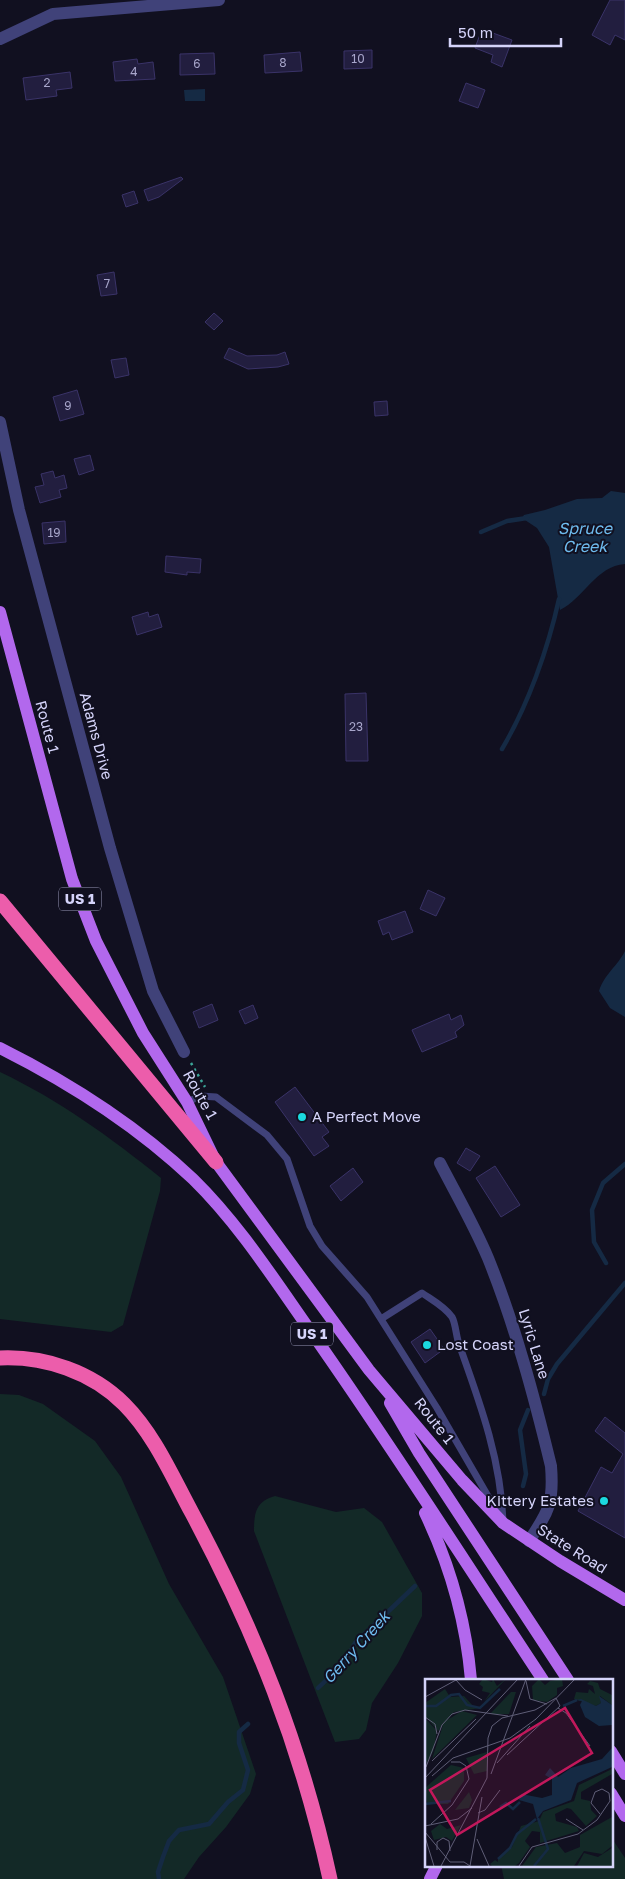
<svg xmlns="http://www.w3.org/2000/svg" width="625" height="1879" font-family="'Golos Text',sans-serif">
<rect width="100%" height="100%" fill="#111020"/>
<path fill="#132927" d="M0,1072C59,1100 110,1137 161,1178L160,1191L123,1325L111,1332L0,1319Z
M0,1394L19,1395L43,1404L95,1441L121,1477L169,1584L223,1677L256,1774L250,1794L226,1827L199,1857L184,1879H0Z
M275,1496L336,1512L364,1508L382,1522L422,1593V1616L398,1663L372,1703L366,1730L359,1739L335,1742L254,1531C254,1513 256,1501 275,1496Z
M611,1837L625,1858V1879H504L501,1865H611Z"/>
<path fill="#152a44" d="M205,89V101H185L184,90Z
M611,491L625,493V564C596,566 584,598 560,610L549,547L537,528L522,518L524,515L545,510L577,499L602,498Z
M625,951V1017L610,1008L599,991C605,973 617,967 625,951Z"/>
<g fill="none" stroke-linecap="round" stroke-linejoin="round">
<path stroke="#152a44" stroke-width="4.5" d="M481,532L507,521L527,518
M502,749C528,705 548,649 559,599
M606,1263L594,1242L592,1210L603,1183L625,1164
M544,1394L548,1379L557,1364L625,1283
M523,1486L526,1474L520,1430L528,1410
M318,1688L345,1662L355,1643L415,1586
M159,1879L158,1872L163,1857L169,1841L179,1830L209,1824L228,1802L243,1790L248,1770L239,1743V1732L248,1724"/>
</g>
<path fill="#221e3f" stroke="#3a3368" d="M610,0H625V40L615,35L610,45L592,35Z
M482,29L512,40L502,67L491,62L493,55L475,48Z
M372,50V68L344,69V51Z
M300,52L302,71L265,73L264,55Z
M214,53L215,74L180,75V54Z
M137,59L138,64L153,62L155,79L115,81L113,62Z
M70,72L72,88L56,90L57,96L26,100L23,78Z
M466,83L485,90L478,108L459,101Z
M181,177L183,179L159,197L148,201L144,190Z
M134,191L138,203L126,207L122,195Z
M114,272L117,294L101,296L97,275Z
M214,313L223,321L214,330L205,322Z
M229,348L247,356L277,355L285,352L289,364L278,367L248,369L224,358Z
M126,358L129,375L115,378L111,360Z
M77,390L84,414L60,421L53,397Z
M387,401L388,415L375,416L374,402Z
M90,455L94,470L79,475L74,459Z
M53,471L55,478L64,475L67,488L59,490L61,497L40,503L35,487L44,485L41,474Z
M65,521L66,542L44,544L42,523Z
M166,556L201,559L200,573L187,572V575L165,572Z
M148,612L149,617L158,614L162,627L137,635L132,617Z
M366,693L368,761H346L345,694Z
M428,890L445,898L436,916L420,909Z
M405,911L413,932L392,940L389,932L383,935L378,921Z
M212,1004L218,1020L199,1028L193,1012Z
M253,1005L258,1018L245,1024L239,1011Z
M449,1014L451,1020L461,1015L464,1025L455,1032L457,1037L422,1052L412,1030Z
M295,1087L329,1132L322,1137L329,1146L314,1156L275,1102Z
M466,1148L480,1156L470,1171L457,1163Z
M495,1166L520,1205L501,1217L476,1178Z
M353,1168L363,1182L341,1201L330,1186Z
M430,1329L444,1349L425,1363L411,1342Z
M605,1417L625,1433V1538L578,1511L601,1467L612,1473L623,1454L595,1431Z"/>
<g fill="none" stroke-linecap="round" stroke-linejoin="round">
<path stroke="#3ca598" stroke-width="2.5" stroke-dasharray="2.5 4" stroke-linecap="butt" d="M191,1063L205,1087"/>
<path stroke="#404279" stroke-width="7" d="M187,1102L201,1096L216,1097L267,1135L287,1159L310,1226L322,1246L367,1297L437,1408L496,1510
M381,1319L422,1293C432,1300 444,1306 452,1317C456,1324 456,1338 460,1347C480,1403 501,1460 503,1521"/>
<path stroke="#404279" stroke-width="12" d="M0,39L53,14L219,0
M0,422L19,510L110,848L153,991L184,1052
M440,1163C456,1194 474,1225 488,1258C515,1325 534,1396 551,1466C554,1503 549,1511 529,1541"/>
<path stroke="#b268ed" stroke-width="12" d="M0,612L72,879L96,941L143,1033L187,1102L216,1162L369,1370L462,1480L503,1523L560,1561L625,1600
M0,1048C70,1083 136,1125 193,1179C237,1222 272,1276 307,1326C389,1442 465,1562 543,1680
M390,1403L419,1453L568,1680
M425,1513C450,1565 466,1622 471,1680
M611,1751L625,1774
M611,1793L625,1816
M430,1879L437,1865"/>
<path stroke="#ec5dab" stroke-width="15" d="M0,901L216,1162
M0,1358C45,1356 92,1372 124,1404C154,1434 172,1476 192,1513C256,1633 301,1746 330,1879"/>
</g>
<g fill="#1bd9df" stroke="#111020" stroke-width="2">
<circle cx="302" cy="1117" r="5"/>
<circle cx="427" cy="1345" r="5"/>
<circle cx="604" cy="1501" r="5"/>
</g>
<g text-anchor="middle" stroke-width="4" stroke-linejoin="round" paint-order="stroke">
<g font-size="12" fill="#a8a6cb">
<text x="358" y="63">10</text>
<text x="283" y="67">8</text>
<text x="197" y="68">6</text>
<text x="134" y="76">4</text>
<text x="47" y="87">2</text>
<text x="107" y="288">7</text>
<text x="68" y="410">9</text>
<text x="54" y="537">19</text>
<text x="356" y="731">23</text>
</g>
<g fill="#111020" stroke="#9a99b9" stroke-width="1">
<rect x="59" y="887.5" width="42" height="23" rx="4"/>
<rect x="291" y="1322.5" width="42" height="23" rx="4"/>
</g>
<g font-size="14" font-weight="bold" fill="#d5d4fa">
<text x="80" y="904">US 1</text>
<text x="312" y="1339">US 1</text>
</g>
<g font-size="15" fill="#d5d4fa" stroke="#111020">
<text transform="translate(47 727) rotate(75)" y="5">Route 1</text>
<text transform="translate(96 736) rotate(75)" y="5">Adams Drive</text>
<text transform="translate(200 1095) rotate(61)" y="5">Route 1</text>
<text transform="translate(534 1344) rotate(73)" y="5">Lyric Lane</text>
<text transform="translate(434 1421) rotate(52)" y="5">Route 1</text>
<text transform="translate(572 1549) rotate(32)" y="5">State Road</text>
</g>
<g font-size="15" fill="#d5d4fa" stroke="#111020" text-anchor="start">
<text x="312" y="1122">A Perfect Move</text>
<text x="437" y="1350">Lost Coast</text>
<text x="594" y="1506" text-anchor="end">Kittery Estates</text>
</g>
<g font-size="16" font-style="italic" fill="#6ebbee" stroke="#111020">
<text x="585" y="534">Spruce<tspan x="585" dy="18">Creek</tspan></text>
<text transform="translate(356 1647) rotate(-48)" y="6">Gerry Creek</text>
</g>
</g>
<g transform="translate(425 1679)">
<rect width="188" height="188" fill="#111020"/>
<path d="M58,0L67,3L68,0L72,7L81,0L59,23L65,14L57,12L58,8L54,5ZM114,0L120,6L125,2L137,0L138,7L132,9V16L122,23L108,21L107,7ZM165,2L173,4L175,10L187,16V26L175,17L176,24L171,27L149,20L151,13L163,14L164,10L170,15L168,7L162,5ZM20,10L25,18L39,17L50,29H56L29,33L13,52L0,37V24ZM86,13H91L84,35H65ZM37,32L52,36L7,80L19,43ZM0,39L12,52L8,73L0,86ZM62,73V92L49,95L41,79ZM26,86L39,89V102L23,125H2L0,109ZM187,90V95L156,113V120L165,122L166,131L172,137L161,147L146,130L142,129L130,135L131,142L152,148L154,152L115,164V153L107,152L100,162L105,168L94,184L90,187H67L65,185L70,181L73,183V180L87,168L96,147L114,142L118,133L149,122L154,106ZM44,113L47,121L44,129L30,131ZM187,138V167L177,175L159,172L149,187H97L111,168L132,164L140,174L155,168V156ZM15,145L22,150L36,146L27,162L21,158L9,161L6,152ZM187,169V187H152L159,174L173,178Z" fill="#132927"/>
<path d="M174,17L187,26V46L174,47L160,38L155,26L157,22L151,21L156,20L171,27L176,24ZM187,69V88L152,104L146,121L118,132L112,140L108,125L94,121L96,115L117,119L127,116V100L120,96L125,89L133,98L146,89L177,80Z" fill="#152a44"/>
<path fill="none" stroke="#152a44" stroke-width="2.5" d="M0,27H11L26,16L34,15L42,26L55,29L75,10M138,27L152,21M0,125L26,122M75,128L81,124L88,130L95,123M73,180L85,169L92,155L111,140M109,187L123,170L113,139"/>
<path fill="none" stroke="#5f5e77" stroke-width="1" d="M31,1L40,11L57,21M101,2L105,20L122,25M0,18L31,1M133,29L141,34L165,67M0,38L10,45L12,55M110,41L150,0M82,76L135,27L131,19M7,82L51,40M72,84L105,47M1,88L17,46L27,35L40,31L83,37M66,95L101,0M7,97L28,79L85,59L111,40M0,99L93,0M53,134L60,131L75,111M141,140L158,151M6,145L27,126L44,100L41,87L35,83H26M0,147L33,140L47,129M0,153L25,183H39L45,187M0,158L9,187M52,160L64,187M12,171V163L18,159L24,162L25,172M16,187L62,99L63,59L67,47L77,39L110,31L131,19M45,187L57,118M94,187L107,168L153,155L172,141L185,122L184,114L177,110L170,113L166,124L175,135"/>
<path fill="#c2185b" fill-opacity="0.15" stroke="#c2185b" stroke-width="2.5" d="M140,29L167,74L32,156L5,111Z"/>
<rect width="188" height="188" fill="none" stroke="#d5d4fa" stroke-width="2.5"/>
</g>
<path d="M450 38v8h111v-8" fill="none" stroke="#d5d4fa" stroke-width="2.5"/>
<text x="458" y="38" font-size="15" fill="#d5d4fa" stroke="#111020" stroke-width="4" paint-order="stroke">50 m</text>
</svg>
